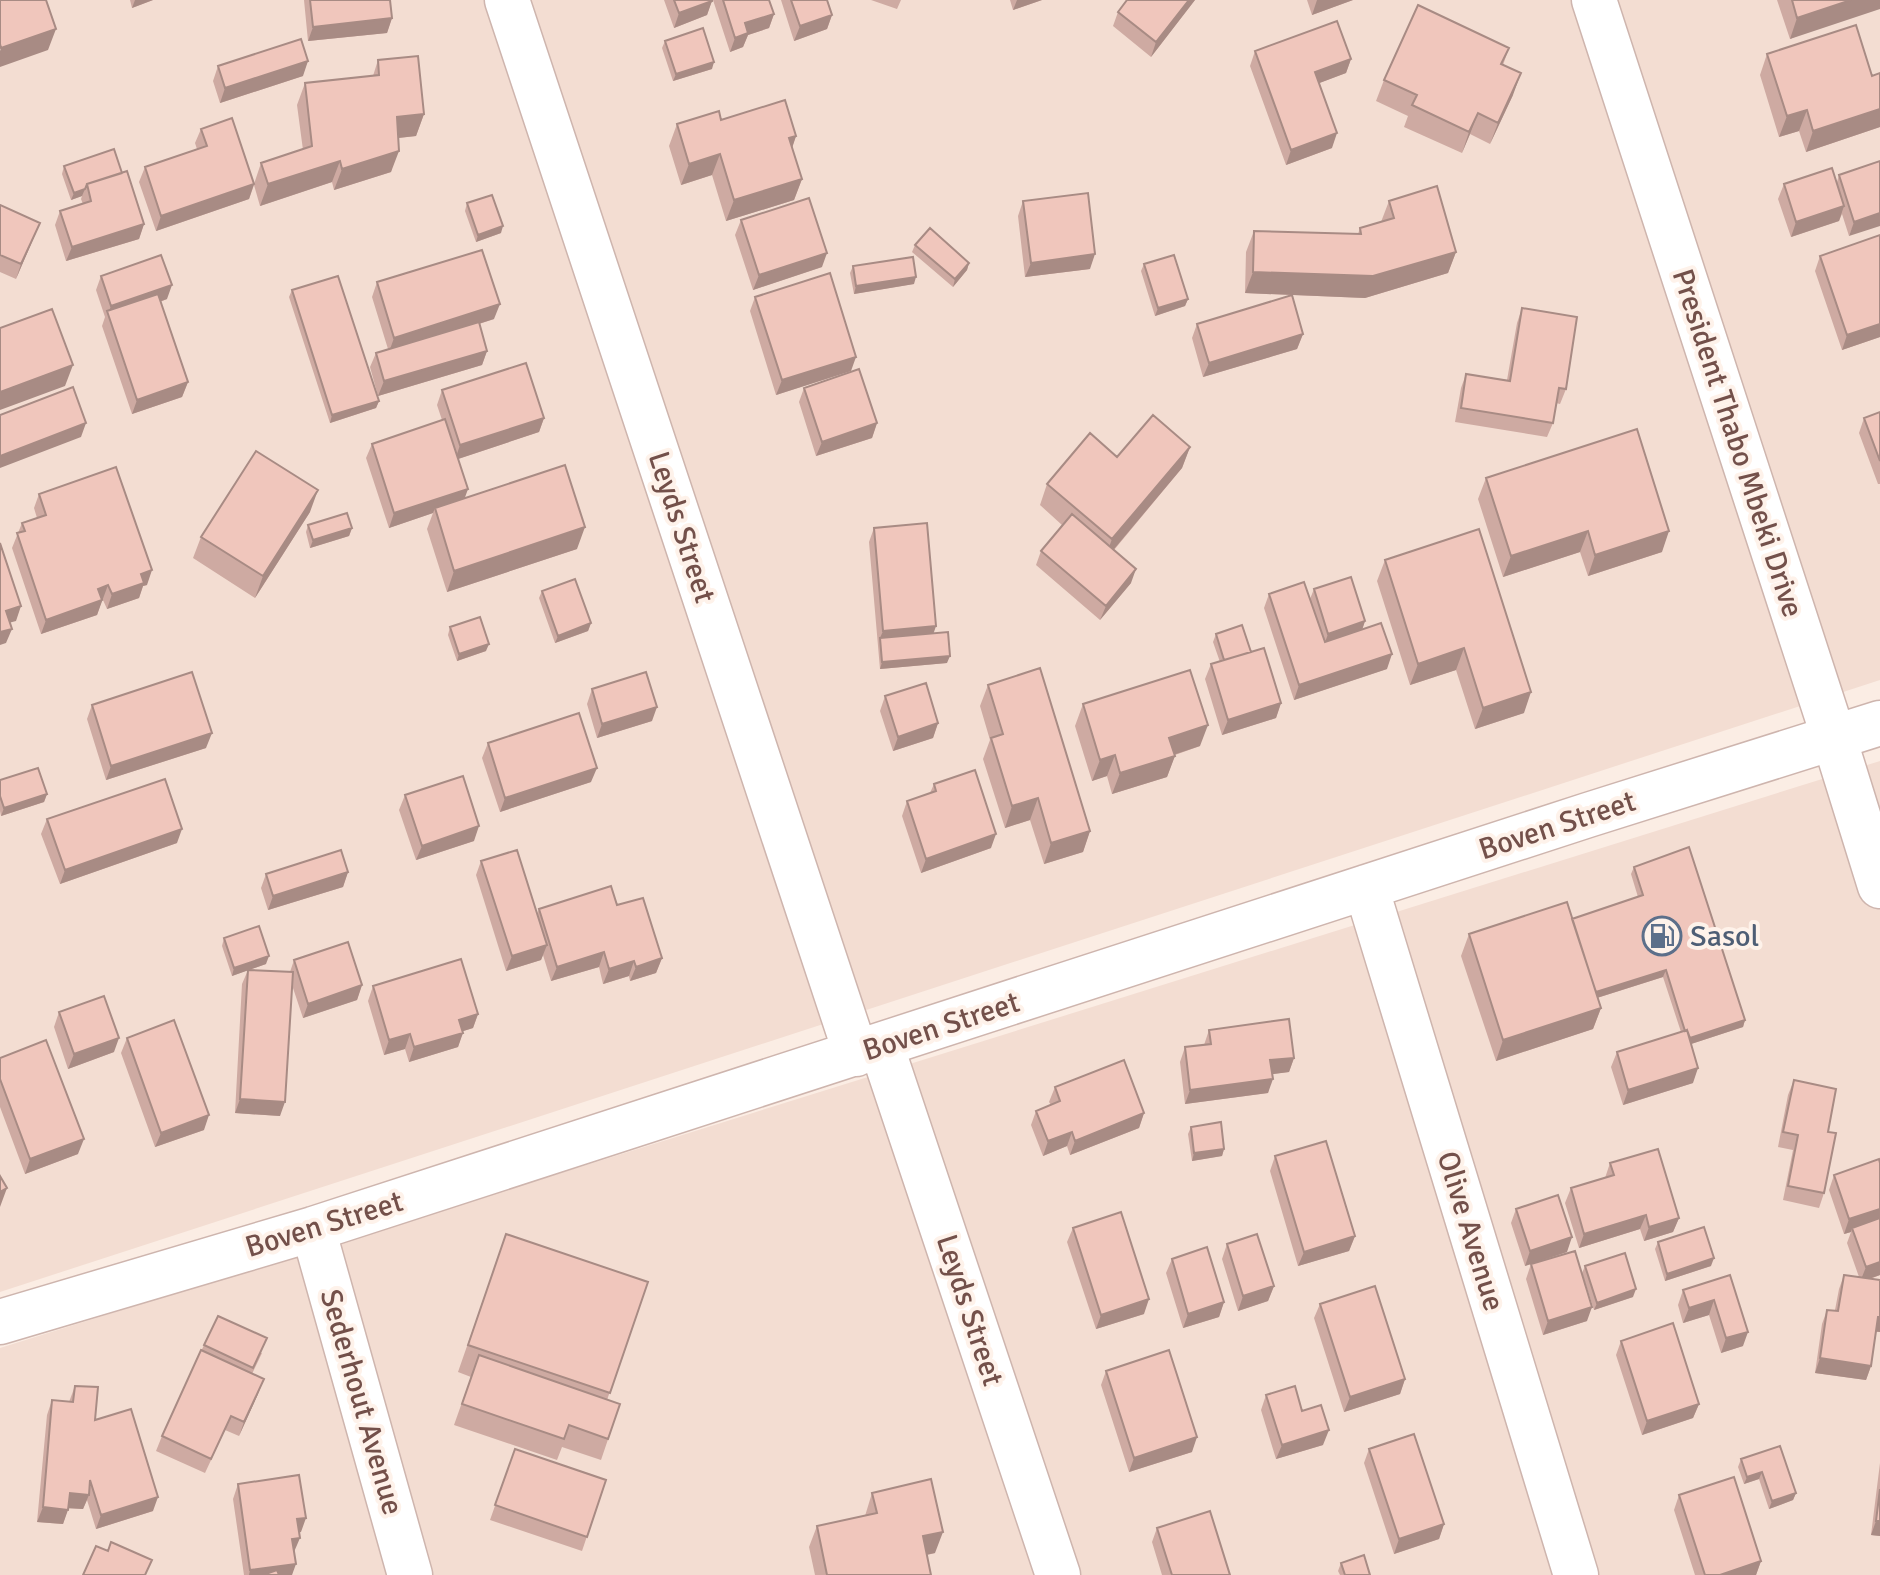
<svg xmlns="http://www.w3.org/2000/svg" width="1880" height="1575" font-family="Signika,sans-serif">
<rect width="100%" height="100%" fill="#fbede4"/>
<path fill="#f3ddd2" d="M0,0H1880V680L0,1292Z
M1880,761V1575H0V1348Z"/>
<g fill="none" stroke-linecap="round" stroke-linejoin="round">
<g stroke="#ceb5ae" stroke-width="47">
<path id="minor" d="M507,0L856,1054
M1366,887L1576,1575
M881,1045L1058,1575
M313,1229L410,1575
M0,1322L313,1229L1588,815L1880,723"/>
</g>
<g stroke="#ceb5ae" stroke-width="47">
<path id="tertiary" d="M1594,0L1834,738L1880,886"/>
</g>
<use href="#minor" stroke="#fff" stroke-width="44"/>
<use href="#tertiary" stroke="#fff" stroke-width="44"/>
</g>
<path fill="#ceaaa2" d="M130,0H153L132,8Z
M304,0H390L392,18L387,33L308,41Z
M664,0H712L707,15L674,28Z
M713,0H769L774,14L769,28L748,35L743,47L730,52Z
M781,0H827L832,15L827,29L794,41Z
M871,0H901L897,9Z
M1010,0H1042L1013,10Z
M1127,0H1195L1151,57L1113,26L1118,12Z
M1307,0H1353L1312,15Z
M1777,0H1880L1790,39Z
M665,41L712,69L673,81L662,48Z
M1509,48L1503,65L1513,95L1490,144L1470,134L1462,153L1404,127L1408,116L1376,101L1384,80Z
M1255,51L1351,59L1346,73L1319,83L1332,148L1286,165L1250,66Z
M1767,54L1872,76L1880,73V127L1806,152L1799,131L1779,137L1760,75Z
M378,60L424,114L416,136L398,138L391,172L334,190L332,182L260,206L254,185L249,199L156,231L139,182L145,167L197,149L195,143L201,129L254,184L261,163L303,150L297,105L305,83L373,76Z
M218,66L303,76L220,103L213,81Z
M721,120L796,136L792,148L802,179L794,200L726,221L712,175L681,185L669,146L677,124Z
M1880,161L1849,236L1842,214L1839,221L1791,237L1778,199L1784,184L1837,182L1839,175Z
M64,166L122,173L144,224L139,239L66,261L55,225L60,211L83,204L81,199L82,196L71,200L62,174Z
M1023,201L1090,269L1025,277L1018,216Z
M1389,201L1456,252L1448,273L1365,298L1245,293L1246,252L1254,231L1358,234L1360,228L1381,222Z
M467,203L501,233L476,242L465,211Z
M0,205L40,223L16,279L0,272Z
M741,220L822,267L753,290L735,235Z
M915,245L969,263L967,270L953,287L912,252Z
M1820,256L1880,337L1842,350L1815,271Z
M1144,264L1188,299L1185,306L1155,316L1141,271Z
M853,266L914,284L854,294L850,273Z
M101,276L167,299L160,302L188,382L182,397L132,414L102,326L105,317L96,290Z
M377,282L494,319L479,324L487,351L482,365L378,396L370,367L376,353L388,349L372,297Z
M292,290L379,401L376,408L330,423L289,297Z
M755,297L851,371L776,395L750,311Z
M1522,308L1566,389L1560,404L1556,403L1553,423L1547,437L1455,422L1461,388L1466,374L1507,380L1517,323Z
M1197,324L1303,334L1297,349L1203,377L1192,338Z
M804,388L877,423L872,438L816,456L799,402Z
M442,390L544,418L539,432L458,459L464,498L577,549L447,592L427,529L433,513L389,528L366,458L372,444L442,420L437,405Z
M1880,412V484H1878L1859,433L1864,418Z
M1190,447L1182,468L1114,550L1131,583L1100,620L1036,565L1041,551L1062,525L1040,505L1047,484L1117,457Z
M1486,478L1662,552L1588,576L1580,552L1503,577L1478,499Z
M39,494L147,585L143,586L139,598L107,609L103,600H102L97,615L41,634L12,548L22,523L37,518L34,508Z
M310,512L255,598L193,558L201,537Z
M308,525L352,528L349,536L310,548L306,532Z
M874,528L933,633L947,663L880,669L869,542Z
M1385,560L1524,713L1475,729L1456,670L1410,685L1377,581Z
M1314,589L1365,621L1362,630L1387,669L1294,700L1264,608L1269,594L1310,599Z
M542,591L591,623L588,631L555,643L539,598Z
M450,627L486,651L457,661L448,635Z
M1216,634L1251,652L1281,703L1276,718L1222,735L1205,679L1211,664L1220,662L1213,642Z
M988,685L1090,831L1083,852L1044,864L1030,820L1005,828L983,759L990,740L980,706Z
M592,689L652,721L597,738L587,704Z
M885,696L938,723L933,738L893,751L880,711Z
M1083,704L1200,746L1175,755L1167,777L1112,794L1107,776L1092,781L1075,726Z
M92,705L206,748L106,780L87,719Z
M488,743L591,782L500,812L482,758Z
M0,780L47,794L44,802L1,816L0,811Z
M934,784L991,848L921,873L902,816L907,801L930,793Z
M405,795L474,841L416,860L399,810Z
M47,819L177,843L60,884L41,834Z
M481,861L537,914L539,909L617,905L662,958L656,973L630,981L629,976L603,984L599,967L551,981L543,955L541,960L506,971L476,875Z
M1634,867L1745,1020L1743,1027L1691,1044L1693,1083L1623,1105L1611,1067L1617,1052L1681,1032L1663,977L1597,998L1601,1008L1593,1029L1496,1061L1461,956L1469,934L1572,919L1638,897L1631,874Z
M348,872L343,887L268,910L261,888L266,874Z
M224,938L266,964L249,970L290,972L294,960L362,985L357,1000L303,1018L292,985L280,1116L235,1113L242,984L248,970L232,976L222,946Z
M373,986L478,1014L473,1028L463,1031L458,1047L409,1062L405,1049L384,1055L368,1001Z
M59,1012L114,1052L68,1069L54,1027Z
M1209,1030L1294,1058L1289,1072L1272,1074L1268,1093L1185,1104L1180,1062L1185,1047L1204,1045Z
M127,1038L204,1130L155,1147L121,1053Z
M0,1058L78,1154L25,1174L0,1107Z
M1794,1080L1824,1193L1819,1208L1783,1200L1793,1150L1778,1147L1788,1095Z
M1055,1087L1144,1113L1139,1128L1070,1155L1067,1146L1043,1156L1031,1125L1036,1111L1051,1105L1049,1102Z
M1191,1127L1224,1149L1222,1156L1192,1161L1188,1134Z
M1275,1156L1355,1236L1349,1251L1298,1266L1270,1171Z
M1610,1163L1679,1218L1673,1232L1644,1241L1640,1229L1579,1248L1565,1203L1571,1188L1605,1178Z
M1834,1175L1880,1275L1870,1279L1880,1280V1332H1876L1871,1366L1866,1380L1815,1373L1822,1324L1827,1310H1835L1839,1289L1844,1275L1859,1277L1847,1243L1851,1232L1844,1234L1829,1190Z
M1516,1209L1567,1252L1525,1266L1511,1223Z
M1073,1228L1144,1314L1096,1329L1067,1242Z
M506,1234L648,1282L607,1400L620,1404L601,1460L562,1447L557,1460L454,1425L471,1377L458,1372Z
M1658,1242L1711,1266L1665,1281L1655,1249Z
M1227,1244L1274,1286L1268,1301L1238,1311L1222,1259Z
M1172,1259L1224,1302L1219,1317L1183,1328L1166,1273Z
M1531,1264L1587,1321L1543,1335L1526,1279Z
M1585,1266L1633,1297L1594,1310L1582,1273Z
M1730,1275L1743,1346L1721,1353L1709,1315L1683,1323L1678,1305L1683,1290Z
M1320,1304L1405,1379L1400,1394L1344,1412L1314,1318Z
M1621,1341L1699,1404L1693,1418L1642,1435L1616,1355Z
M204,1345L262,1353L252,1374L258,1394L239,1436L225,1430L205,1473L156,1451L162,1436Z
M1106,1371L1192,1452L1129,1472L1101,1385Z
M75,1386L95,1420L153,1511L96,1529L87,1500L83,1509L68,1508L63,1524L37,1522L47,1415L52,1400L69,1402Z
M1266,1395L1302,1411L1323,1445L1276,1459L1261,1410Z
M515,1449L606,1480L582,1551L490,1520Z
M1369,1449L1444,1524L1439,1539L1394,1554L1364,1463Z
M1741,1459L1796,1493L1793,1500L1769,1509L1759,1479L1744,1484L1738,1467Z
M1880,1463V1536L1871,1535Z
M238,1484L301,1532H299L294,1552L292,1575H244L233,1499Z
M872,1493L935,1553L927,1555L931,1575H815L809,1547L817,1526L865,1516Z
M1679,1495L1761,1561L1756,1575H1695L1674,1510Z
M1157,1528L1230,1575H1162L1152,1542Z
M1341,1563L1370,1575H1340L1338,1571Z"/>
<path fill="#a88b84" d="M135,0H153L132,8Z
M1017,0H1042L1013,10Z
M1189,0H1195L1151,57L1156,42Z
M1317,0H1353L1312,15Z
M1851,0H1880V9L1790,39L1797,18Z
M712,1L707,15L674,28L679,13Z
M774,14L769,28L748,35L743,47L730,52L735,38L745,23Z
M832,15L827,29L794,41L800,26Z
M392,18L387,33L308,41L313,27Z
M56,29L48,50L0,67V51L1,48Z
M1351,59L1346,73L1309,87L1315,72Z
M308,61L303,76L220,103L225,88Z
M714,62L712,69L673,81L676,74Z
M1521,73L1513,95L1490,144L1498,123Z
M1880,109V127L1806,152L1813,131Z
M1807,110L1799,131L1779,137L1787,116Z
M1478,113L1470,134L1462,153L1469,132Z
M424,114L416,136L389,139L397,117Z
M1337,133L1332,148L1286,165L1291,150Z
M796,136L789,157V138Z
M399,151L391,172L334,190L342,169Z
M720,154L712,175L681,185L689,164Z
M340,161L332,182L260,206L268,184Z
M802,179L794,200L726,221L734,200Z
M254,184L249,199L156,231L161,216Z
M85,189L82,196L71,200L74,193Z
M1844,206L1839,221L1791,237L1796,222Z
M1880,213V226L1849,236L1854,222Z
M40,223L16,279L21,264Z
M144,224L139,239L66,261L72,247Z
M503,226L501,233L476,242L478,235Z
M1456,252L1448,273L1365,298L1245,293L1253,272Z
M827,253L822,267L753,290L759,275Z
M1095,254L1090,269L1025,277L1031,263Z
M969,263L967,270L953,287L955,279Z
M916,277L914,284L854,294L856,286Z
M172,285L167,299L110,319L108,314L111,306Z
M1188,299L1185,306L1155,316L1158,308Z
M500,304L494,319L389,352L394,338Z
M1880,324V337L1842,350L1847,335Z
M1303,334L1297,349L1203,377L1209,363Z
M487,351L482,365L378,396L384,381Z
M856,357L851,371L776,395L782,380Z
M73,365L65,386L0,410V392Z
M188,382L182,397L132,414L137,400Z
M379,401L376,408L330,423L332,415Z
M544,418L539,432L455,460L460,445Z
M86,423L81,437L0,468V456Z
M877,423L872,438L816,456L822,442Z
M1190,447L1182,468L1104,561L1112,539Z
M468,489L463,503L435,508L433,513L389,528L394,513Z
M318,490L310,512L255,598L263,576Z
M585,527L577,549L447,592L454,571Z
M352,528L349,536L310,548L313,540Z
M1588,531L1580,552L1503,577L1511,556Z
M1669,531L1662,552L1588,576L1595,555Z
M1136,569L1131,583L1100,620L1106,606Z
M152,570L147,585L143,586L139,598L107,609L112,594L141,574Z
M108,585L97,615L41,634L46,620L98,589Z
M21,606L16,621L1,625L6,611Z
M1365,621L1360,636L1323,648L1328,634Z
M591,623L588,631L555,643L558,636Z
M936,626L931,641L880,638L883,631Z
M12,629L6,643L0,645V632Z
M489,644L486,651L457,661L459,654Z
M1464,648L1456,670L1410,685L1418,664Z
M1392,654L1387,669L1294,700L1299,685Z
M950,656L947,663L880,669L882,662Z
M1531,692L1524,713L1475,729L1483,708Z
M1281,703L1276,718L1222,735L1228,720Z
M657,707L652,721L597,738L602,724Z
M938,723L933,738L893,751L898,737Z
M1208,725L1200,746L1161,759L1169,738Z
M212,733L206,748L106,780L111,766Z
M1115,755L1107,776L1092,781L1100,760Z
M1175,756L1167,777L1112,794L1120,773Z
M597,768L591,782L500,812L505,798Z
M47,794L44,802L1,816L4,808Z
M1038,798L1030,820L1005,828L1012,806Z
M479,826L474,841L416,860L422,846Z
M182,829L177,843L60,884L65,870Z
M1090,831L1083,852L1044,864L1051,843Z
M996,834L991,848L921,873L926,859Z
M348,872L343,887L268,910L273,896Z
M547,945L541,960L506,971L512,956Z
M604,952L599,967L551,981L557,967Z
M269,956L266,964L232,976L234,968Z
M662,958L656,973L630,981L636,967Z
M634,961L629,976L603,984L609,969Z
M1666,970L1663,977L1584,1002L1587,995Z
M362,985L357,1000L303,1018L308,1004Z
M1601,1008L1593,1029L1496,1061L1503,1040Z
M478,1014L473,1028L454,1034L459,1020Z
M1745,1020L1743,1027L1685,1046L1688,1038Z
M463,1033L458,1047L409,1062L414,1047Z
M410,1034L405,1049L384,1055L389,1040Z
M119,1038L114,1052L68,1069L74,1054Z
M1294,1058L1289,1072L1265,1075L1270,1060Z
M1698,1068L1693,1083L1623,1105L1628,1090Z
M1273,1079L1268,1093L1185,1104L1190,1090Z
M240,1099L285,1102L280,1116L235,1113Z
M1144,1113L1139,1128L1070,1155L1075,1141Z
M209,1115L204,1130L155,1147L161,1133Z
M1072,1132L1067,1146L1043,1156L1048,1141Z
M84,1139L78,1154L25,1174L30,1159Z
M1224,1149L1222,1156L1192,1161L1194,1153Z
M7,1188L0,1207V1192Z
M1880,1209V1221L1852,1228L1851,1232L1844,1234L1849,1219Z
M1646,1215L1640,1229L1579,1248L1584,1234Z
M1679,1218L1673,1232L1644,1241L1649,1227Z
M1355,1236L1349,1251L1298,1266L1304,1252Z
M1572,1237L1567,1252L1525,1266L1530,1251Z
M1714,1258L1711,1266L1665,1281L1667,1274Z
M1880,1262V1275L1860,1282L1866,1267Z
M1274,1286L1268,1301L1238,1311L1243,1296Z
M1636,1289L1633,1297L1594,1310L1597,1303Z
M1149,1299L1144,1314L1096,1329L1101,1315Z
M1714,1300L1709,1315L1683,1323L1689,1308Z
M1224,1302L1219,1317L1183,1328L1188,1314Z
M1592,1307L1587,1321L1543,1335L1548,1321Z
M1878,1317H1880V1332L1873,1331Z
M1748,1332L1743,1346L1721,1353L1726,1338Z
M1820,1358L1871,1366L1866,1380L1815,1373Z
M264,1379L258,1394L239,1436L244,1422Z
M1405,1379L1400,1394L1344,1412L1350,1397Z
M1699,1404L1693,1418L1642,1435L1647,1421Z
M1329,1430L1323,1445L1276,1459L1282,1445Z
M1197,1437L1192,1452L1129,1472L1134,1458Z
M1762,1472L1759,1479L1744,1484L1747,1477Z
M70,1493L89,1495L83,1509L65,1508Z
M1796,1493L1793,1500L1769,1509L1772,1501Z
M158,1497L153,1511L96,1529L101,1515Z
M43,1507L68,1510L63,1524L37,1522Z
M306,1518L301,1532L292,1534L297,1519Z
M1876,1521H1880V1536L1871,1535Z
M1444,1524L1439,1539L1394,1554L1399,1539Z
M943,1532L935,1553L915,1557L923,1536Z
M300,1538L294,1552L292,1539Z
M1761,1561L1756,1575H1720Z
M296,1564L292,1575H249L250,1570Z"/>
<path fill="#f0c6bc" stroke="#a88b84" stroke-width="2" d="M0,0H46L56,29L1,48L0,44Z
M310,0H390L392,18L313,27Z
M674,0H712V1L679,13Z
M723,0H769L774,14L745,23L748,33L735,38Z
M791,0H827L832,15L800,26Z
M1127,0H1189L1156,42L1118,12Z
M1792,0H1851L1797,18Z
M1418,5L1509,48L1501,64L1521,73L1498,123L1478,113L1469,132L1412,105L1417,95L1384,80Z
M1337,21L1351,59L1315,72L1337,133L1291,150L1255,51Z
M1856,25L1872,76L1880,73V109L1813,131L1807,110L1787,116L1767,54Z
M703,28L714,62L676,74L665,41Z
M301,39L308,61L225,88L218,66Z
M418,56L424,114L397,117L399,151L342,169L340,161L268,184L261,163L312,146L305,83L379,75L378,60Z
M785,100L796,136L789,138L802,179L734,200L720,154L689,164L677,124L719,111L721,120Z
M232,118L254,184L161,216L145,167L207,146L201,129Z
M114,149L122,173L87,184L85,189L74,193L64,166Z
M1880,161V213L1854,222L1839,175Z
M1832,168L1844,206L1796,222L1784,184Z
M127,171L144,224L72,247L60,211L91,201L87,184Z
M1437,186L1456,252L1373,276L1253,272L1254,231L1361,234L1360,228L1394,218L1389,201Z
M1088,193L1095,254L1031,263L1023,201Z
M492,195L503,226L478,235L467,203Z
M809,198L827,253L759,275L741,220Z
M0,205L40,223L21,264L0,255Z
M930,228L969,263L955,279L915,245Z
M1880,235V324L1847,335L1820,256Z
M482,250L500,304L394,338L377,282Z
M161,255L172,285L111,306L101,276Z
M1174,255L1188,299L1158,308L1144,264Z
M913,257L916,277L856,286L853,266Z
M830,273L856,357L782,380L755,297Z
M338,276L379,401L332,415L292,290Z
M158,294L188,382L137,400L107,311Z
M1292,295L1303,334L1209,363L1197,324Z
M1522,308L1577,317L1566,389L1559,388L1553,423L1461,408L1466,374L1510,381Z
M52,309L73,365L0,392V328Z
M479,322L487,351L384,381L376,353Z
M526,363L544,418L460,445L442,390Z
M859,369L877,423L822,442L804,388Z
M73,387L86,423L0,456V415Z
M1880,412V461L1864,418Z
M1153,415L1190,447L1112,539L1047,484L1090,433L1117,457Z
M445,419L468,489L394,513L372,444Z
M1637,429L1669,531L1595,555L1588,531L1511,556L1486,478Z
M256,451L318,490L263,576L201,537Z
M565,465L585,527L454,571L435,508Z
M116,467L152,570L141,574L144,583L112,594L108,585L98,589L102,600L46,620L17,533L25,531L22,523L46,515L39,494Z
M347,513L352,528L313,540L308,525Z
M1072,514L1136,569L1106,606L1041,551Z
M927,523L936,626L883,631L874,528Z
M1479,529L1531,692L1483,708L1464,648L1418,664L1385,560Z
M0,543L21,606L6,611L12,629L0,632Z
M1351,577L1365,621L1328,634L1314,589Z
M575,579L591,623L558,636L542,591Z
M1304,582L1325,642L1381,623L1392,654L1299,685L1269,594Z
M480,617L489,644L459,654L450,627Z
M1242,625L1251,652L1224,660L1216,634Z
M948,632L950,656L882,662L880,638Z
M1264,648L1281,703L1228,720L1211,664Z
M1040,668L1090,831L1051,843L1038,798L1012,806L991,738L1003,734L988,685Z
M1190,670L1208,725L1169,738L1175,756L1120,773L1115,755L1100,760L1083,704Z
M192,672L212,733L111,766L92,705Z
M646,672L657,707L602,724L592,689Z
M926,683L938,723L898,737L885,696Z
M579,713L597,768L505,798L488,743Z
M38,768L47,794L4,808L0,796V780Z
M975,770L996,834L926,859L907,801L936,791L934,784Z
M463,776L479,826L422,846L405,795Z
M165,779L182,829L65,870L47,819Z
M1689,847L1745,1020L1690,1038L1687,1030L1685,1031L1666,970L1596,992L1572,919L1643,895L1634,867Z
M341,850L348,872L273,896L266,874Z
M517,850L547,945L512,956L481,861Z
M611,886L617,905L643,898L662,958L636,967L634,961L609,969L604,952L557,967L539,909Z
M1567,902L1601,1008L1503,1040L1469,934Z
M259,926L269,956L234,968L224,938Z
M348,942L362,985L308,1004L294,960Z
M461,959L478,1014L459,1020L463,1033L414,1047L410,1034L389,1040L373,986Z
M248,970L293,972L285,1102L240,1099Z
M104,996L119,1038L74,1054L59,1012Z
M1289,1019L1294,1058L1270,1060L1273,1079L1190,1090L1185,1047L1211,1044L1209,1030Z
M174,1020L209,1115L161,1133L127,1038Z
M1687,1030L1698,1068L1628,1090L1617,1052Z
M46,1040L84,1139L30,1159L0,1079V1058Z
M1124,1060L1144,1113L1075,1141L1072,1132L1048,1141L1036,1111L1060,1101L1055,1087Z
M1794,1080L1836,1089L1828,1132L1836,1133L1824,1193L1788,1186L1798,1135L1783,1132Z
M1221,1122L1224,1149L1194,1153L1191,1127Z
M1326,1141L1355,1236L1304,1252L1275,1156Z
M1658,1149L1679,1218L1649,1227L1646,1215L1584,1234L1571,1188L1614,1175L1610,1163Z
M1879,1159L1880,1163V1209L1849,1219L1834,1175Z
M0,1176L7,1188L0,1192Z
M1558,1195L1572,1237L1530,1251L1516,1209Z
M1121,1212L1149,1299L1101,1315L1073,1228Z
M1880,1218V1262L1866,1267L1852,1228Z
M1704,1227L1714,1258L1667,1274L1658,1242Z
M506,1234L648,1282L610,1393L468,1345Z
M1257,1234L1274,1286L1243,1296L1227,1244Z
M1207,1247L1224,1302L1188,1314L1172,1259Z
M1575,1251L1592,1307L1548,1321L1531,1264Z
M1625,1253L1636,1289L1597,1303L1585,1266Z
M1730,1275L1748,1332L1726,1338L1714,1300L1689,1308L1683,1290Z
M1844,1275L1880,1280V1317H1878L1871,1366L1820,1358L1827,1310L1838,1311Z
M1375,1286L1405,1379L1350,1397L1320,1304Z
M218,1316L267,1338L253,1368L204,1345Z
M1673,1323L1699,1404L1647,1421L1621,1341Z
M201,1350L264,1379L244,1422L231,1416L211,1459L162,1436Z
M1169,1350L1197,1437L1134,1458L1106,1371Z
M479,1355L620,1404L608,1439L569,1425L564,1439L462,1404Z
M75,1386L98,1387L95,1420L131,1409L158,1497L101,1515L90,1480L89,1495L70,1493L68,1510L43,1507L52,1400L73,1402Z
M1295,1386L1302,1411L1321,1405L1329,1430L1282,1445L1266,1395Z
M1414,1434L1444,1524L1399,1539L1369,1449Z
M1780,1446L1796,1493L1772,1501L1762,1472L1747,1477L1741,1459Z
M515,1449L606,1480L587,1537L495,1505Z
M299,1475L306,1518L297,1519L300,1538L292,1539L296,1564L250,1570L238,1484Z
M1734,1477L1761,1561L1720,1575H1705L1679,1495Z
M931,1479L943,1532L923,1536L931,1575H827L817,1526L877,1513L872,1493Z
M1880,1489V1521H1876Z
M1210,1511L1230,1575H1172L1157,1528Z
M111,1542L152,1560L145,1575H83L96,1546L108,1551Z
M1364,1555L1370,1575H1345L1341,1563Z
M277,1570L279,1575H263Z"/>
<defs>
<g id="fuel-ring" transform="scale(2)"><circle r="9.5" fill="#fef2ea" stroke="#5c6f8a" stroke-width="1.5"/><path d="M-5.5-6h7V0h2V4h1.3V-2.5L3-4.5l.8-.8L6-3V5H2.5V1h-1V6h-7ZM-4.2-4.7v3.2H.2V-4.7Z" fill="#5c6f8a"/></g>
</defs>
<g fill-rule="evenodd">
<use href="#fuel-ring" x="1662" y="936"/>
</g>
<g text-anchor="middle" stroke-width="8" stroke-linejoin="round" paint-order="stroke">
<g font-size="30" fill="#73504a" stroke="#fef2ea">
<text transform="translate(1738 443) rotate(72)" y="10">President Thabo Mbeki Drive</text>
<text transform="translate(682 527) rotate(72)" y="10">Leyds Street</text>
<text transform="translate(1557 825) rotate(-18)" y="10">Boven Street</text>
<text transform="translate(941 1026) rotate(-18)" y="10">Boven Street</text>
<text transform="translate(324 1224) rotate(-17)" y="10">Boven Street</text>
<text transform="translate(1471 1231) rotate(73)" y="10">Olive Avenue</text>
<text transform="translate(970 1310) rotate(72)" y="10">Leyds Street</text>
<text transform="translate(362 1402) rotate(74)" y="10">Sederhout Avenue</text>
</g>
<g font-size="30" fill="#4e5e75" stroke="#fef2ea" text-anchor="start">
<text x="1690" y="946">Sasol</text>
</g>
</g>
</svg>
